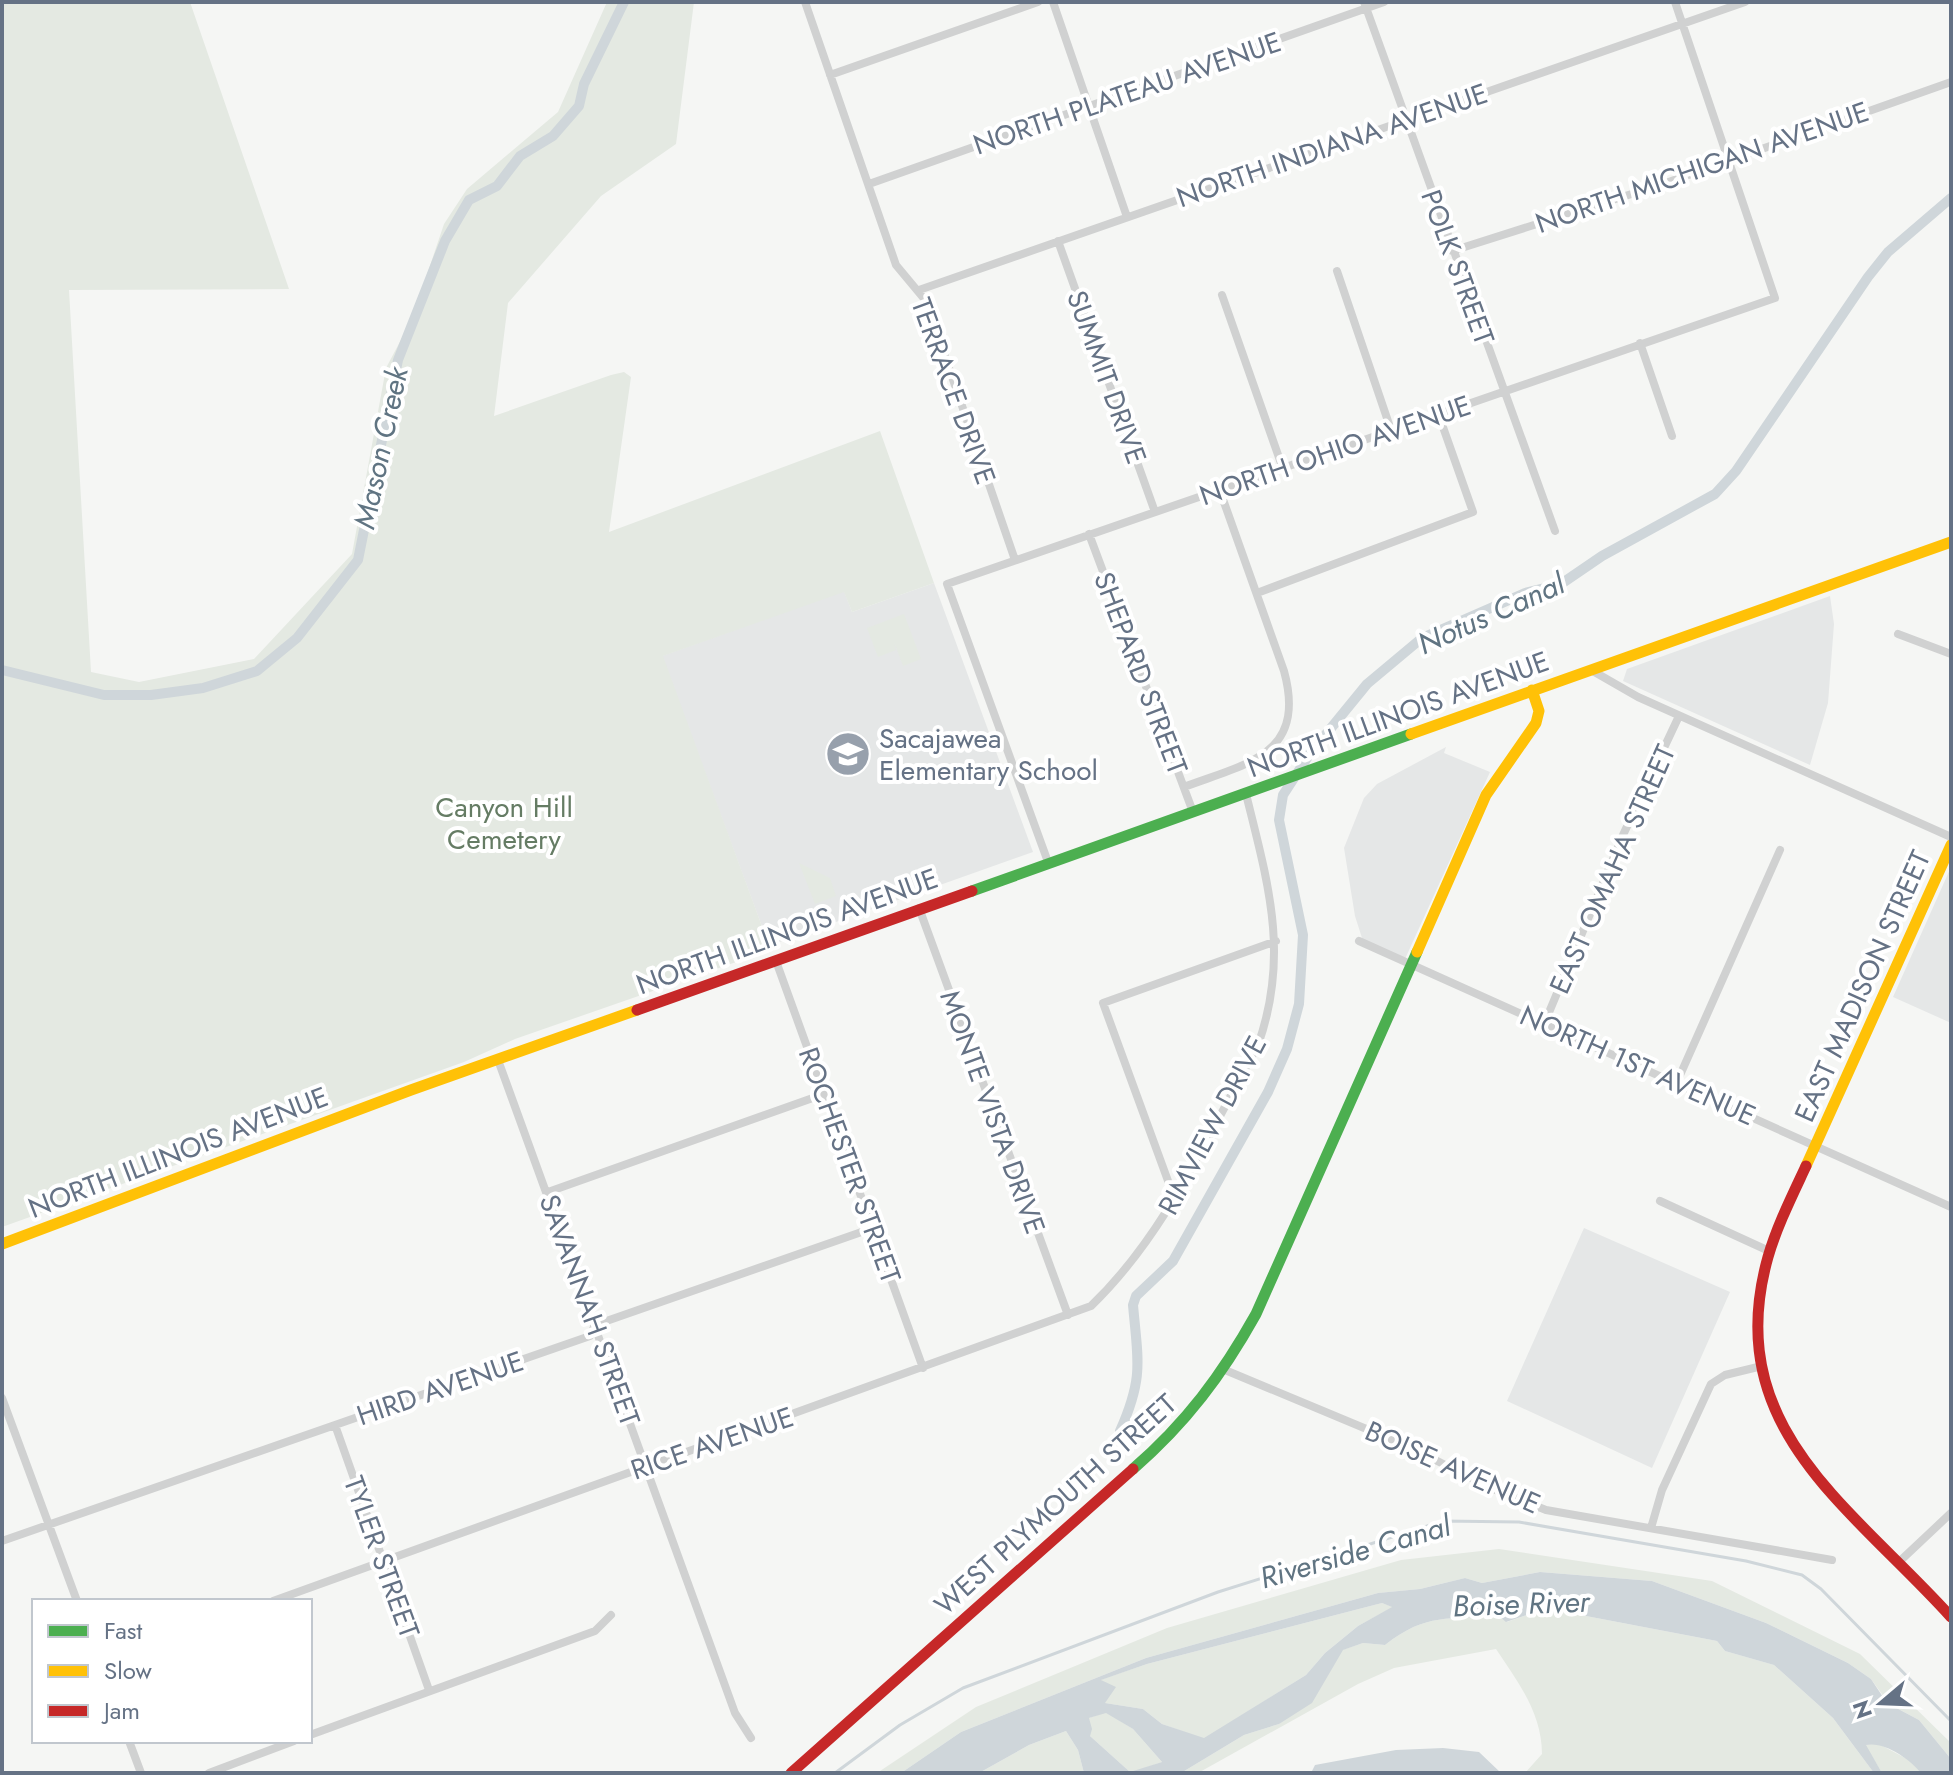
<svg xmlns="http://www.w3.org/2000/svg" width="1953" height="1775" font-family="Jost,sans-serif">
<rect width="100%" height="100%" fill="#f5f6f4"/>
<path fill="#e5e7e7" d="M934,583L1033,852L774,944L767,940L662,656L844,591L852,612Z
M1830,596L1834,624L1828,703L1810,765L1623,681L1627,669Z
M1446,747L1444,753L1490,772L1405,959L1363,941L1355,916L1344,848L1364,798L1377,784Z
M1951,867V1023L1893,997Z
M1584,1228L1730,1292L1652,1468L1507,1401Z"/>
<path fill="#e4e9e2" d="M2,2H190L289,289L69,290L91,672L139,682L254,659L352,554L386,368L412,319L444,224L467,189L558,112L607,2H694L676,144L601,196L508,303L494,416L611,375L624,372L631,377L609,532L880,431L934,583L852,612L844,592L663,656L767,940L762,953L515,1039L464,1062L2,1227Z
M904,614L921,659L903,666L894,642L896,650L878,657L867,628Z
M799,863L830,878L836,896L815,904Z
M1499,1549L1712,1581L1860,1654L1951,1743V1759L1919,1720L1889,1704L1871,1679L1848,1663L1766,1623L1652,1581L1540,1572L1482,1583L1465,1578L1420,1589L1378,1593L1146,1658L961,1732L901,1773H877L976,1707L1167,1628L1401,1560Z
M1382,1603L1393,1607L1358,1626L1325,1653L1306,1675L1204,1739L1162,1724L1143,1709L1105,1703L1107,1684L1100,1680L1147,1664Z
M1565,1612L1717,1641L1725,1651L1774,1665L1833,1718L1874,1773H1525L1542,1754C1542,1713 1518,1682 1496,1649L1394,1668L1358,1684L1198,1773H1181L1244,1735L1279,1724L1342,1650L1363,1643L1385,1645C1427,1612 1449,1620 1499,1616L1507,1622L1532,1613Z
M1106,1712L1133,1729L1162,1762L1131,1773L1090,1736L1089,1718Z
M1066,1731L1078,1750L1084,1773H979L1029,1745Z
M1877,1743L1911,1761L1921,1773H1882L1865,1745Z"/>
<path fill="#cfd6da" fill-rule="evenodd" d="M1540,1572L1652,1581L1766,1623L1848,1663L1871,1679L1887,1703L1919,1720L1951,1759V1773H1921C1910,1759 1884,1741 1866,1745L1882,1773H1874L1833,1718L1774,1665L1725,1651L1717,1641L1565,1612L1533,1613L1506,1622L1499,1616C1449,1620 1427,1612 1385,1645L1363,1643L1343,1650L1312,1703L1279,1724L1244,1735L1181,1773H1084L1078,1750L1066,1731L1029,1745L979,1773H901L961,1732L1146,1658L1378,1593L1420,1589L1465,1578L1482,1583ZM1382,1603L1392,1607L1358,1626L1325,1653L1306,1675L1204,1738L1162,1724L1143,1709L1105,1703L1116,1687L1101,1680L1147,1664ZM1106,1713L1133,1729L1162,1762L1130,1772L1090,1736L1092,1729L1089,1718Z
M1443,1748L1479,1752L1501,1773H1311L1315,1765L1396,1750Z"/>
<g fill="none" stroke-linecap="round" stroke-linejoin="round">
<path stroke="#cfd6da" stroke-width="3" d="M835,1773L900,1725L963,1688L1218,1592L1443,1521L1519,1522L1746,1561L1802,1575L1821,1589L1951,1721"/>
<path stroke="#cfd6da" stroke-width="10" d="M2,670L104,695H151L203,688L257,671L297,638L358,560L398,360L445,241L469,200L497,186L520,156L553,136L579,106L584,84L624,2
M1120,1431C1144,1377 1138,1361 1133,1305L1136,1296L1173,1261L1268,1092L1287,1049L1299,1004L1303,935L1279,820L1283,795L1309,755L1367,684L1422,638L1525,593L1561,584L1602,556L1715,494L1736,471L1868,277L1888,252L1951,198"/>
<path stroke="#d0d1d1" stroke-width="8" d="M805,2L896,265L926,301L1015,560
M1053,2L1127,217
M1364,2L1555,531
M830,75L1038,2
M869,184L1384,2
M1058,241L1155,512
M1452,251L1663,184L1951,82
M1337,271L1391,430
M919,290L1745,2
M1222,295L1283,469
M1640,343L1672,436
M1089,534L1193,812
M1257,593L1473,512L1438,413
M1898,634L1951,654
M1591,670L1638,697L1951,837
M1184,787C1248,763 1307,755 1284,671L1220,491
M1048,862L947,584L1775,298L1675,2
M919,908L1068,1315
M1359,941L1951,1207
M776,961L923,1368
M1545,1022L1623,835L1679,716
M498,1060L735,1713L751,1738
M1677,1082L1780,850
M548,1192L824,1094
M1175,1200L1103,1003L1276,941
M1660,1201L1769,1251
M1225,1370L1412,1448L1488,1487L1546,1510L1832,1560
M2,1398L77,1601
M335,1425L429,1690
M1651,1528L1662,1490L1711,1384L1725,1375L1762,1366
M2,1541L590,1336L595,1325L873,1228
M1900,1561L1951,1513
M273,1601L1091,1306C1166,1234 1208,1135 1258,1045C1290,955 1268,883 1246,794
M310,1735L595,1631L611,1615
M129,1741L141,1773
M209,1773L294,1741"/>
<path stroke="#4caf50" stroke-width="11" d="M972,891L1411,734
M1133,1469C1186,1423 1222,1375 1256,1314L1417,952"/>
<path stroke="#ffc107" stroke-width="11" d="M1411,734L1951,542
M1417,952L1486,795L1536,723L1539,711L1532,690
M1806,1166L1951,845
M2,1244L411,1090L637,1010"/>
<path stroke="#c62828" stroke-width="11" d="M637,1010L972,891
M1806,1166C1792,1196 1777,1226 1768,1257C1720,1428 1852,1507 1951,1617
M791,1773L1133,1469"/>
</g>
<defs>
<g id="school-disc" transform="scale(2.3)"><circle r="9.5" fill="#97a0ac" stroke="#fff"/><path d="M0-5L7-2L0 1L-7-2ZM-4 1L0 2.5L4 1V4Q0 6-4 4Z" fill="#fff"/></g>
</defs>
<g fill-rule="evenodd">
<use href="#school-disc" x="848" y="754"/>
</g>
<g text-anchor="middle" stroke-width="8" stroke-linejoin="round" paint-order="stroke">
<g font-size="28" fill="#657285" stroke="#fff">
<text transform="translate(1127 93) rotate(-19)" y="10">NORTH PLATEAU AVENUE</text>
<text transform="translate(1332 145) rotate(-19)" y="10">NORTH INDIANA AVENUE</text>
<text transform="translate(1702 167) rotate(-19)" y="10">NORTH MICHIGAN AVENUE</text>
<text transform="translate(1458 267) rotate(70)" y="10">POLK STREET</text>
<text transform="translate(1107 377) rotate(70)" y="10">SUMMIT DRIVE</text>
<text transform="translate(954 391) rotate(70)" y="10">TERRACE DRIVE</text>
<text transform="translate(1335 450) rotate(-19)" y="10">NORTH OHIO AVENUE</text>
<text transform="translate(1141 673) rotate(69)" y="10">SHEPARD STREET</text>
<text transform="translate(1398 714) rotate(-20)" y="10">NORTH ILLINOIS AVENUE</text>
<text transform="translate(1612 869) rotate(-66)" y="10">EAST OMAHA STREET</text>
<text transform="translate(787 931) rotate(-20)" y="10">NORTH ILLINOIS AVENUE</text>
<text transform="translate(1862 986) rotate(-66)" y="10">EAST MADISON STREET</text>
<text transform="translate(1638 1065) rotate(24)" y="10">NORTH 1ST AVENUE</text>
<text transform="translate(993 1112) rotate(70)" y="10">MONTE VISTA DRIVE</text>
<text transform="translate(1212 1125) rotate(-62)" y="10">RIMVIEW DRIVE</text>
<text transform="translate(178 1152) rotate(-21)" y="10">NORTH ILLINOIS AVENUE</text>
<text transform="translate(850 1165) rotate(70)" y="10">ROCHESTER STREET</text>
<text transform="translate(590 1310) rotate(70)" y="10">SAVANNAH STREET</text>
<text transform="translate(440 1388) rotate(-19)" y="10">HIRD AVENUE</text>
<text transform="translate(712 1443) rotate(-19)" y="10">RICE AVENUE</text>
<text transform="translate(1453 1467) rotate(24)" y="10">BOISE AVENUE</text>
<text transform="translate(1055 1504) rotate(-42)" y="10">WEST PLYMOUTH STREET</text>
<text transform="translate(382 1557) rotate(70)" y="10">TYLER STREET</text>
</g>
<g font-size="28" fill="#657285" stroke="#fff" text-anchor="start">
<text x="879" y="748">Sacajawea<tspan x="879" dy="32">Elementary School</tspan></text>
</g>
<g font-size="28" fill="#657c64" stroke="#fff">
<text x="504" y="817">Canyon Hill<tspan x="504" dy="32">Cemetery</tspan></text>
</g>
<g font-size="30" font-style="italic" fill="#607482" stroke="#fff">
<text transform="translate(381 448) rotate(-78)" y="10">Mason Creek</text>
<text transform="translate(1491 614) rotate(-24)" y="10">Notus Canal</text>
<text transform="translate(1355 1552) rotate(-16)" y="10">Riverside Canal</text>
<text transform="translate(1521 1604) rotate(-2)" y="10">Boise River</text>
</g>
</g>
<rect width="1953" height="1775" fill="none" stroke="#657285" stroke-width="8"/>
<rect x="32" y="1599" width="280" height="144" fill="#ffffff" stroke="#c1c7ce" stroke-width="2"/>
<rect x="48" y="1625" width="40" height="12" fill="#4caf50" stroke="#c1c7ce" stroke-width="2"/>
<text x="104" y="1639" font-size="24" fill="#657285">Fast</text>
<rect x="48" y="1665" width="40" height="12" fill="#ffc107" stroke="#c1c7ce" stroke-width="2"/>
<text x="104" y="1679" font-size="24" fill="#657285">Slow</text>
<rect x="48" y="1705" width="40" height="12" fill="#c62828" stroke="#c1c7ce" stroke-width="2"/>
<text x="104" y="1719" font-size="24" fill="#657285">Jam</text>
<g transform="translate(1881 1703) rotate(251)" stroke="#ffffff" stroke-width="6" paint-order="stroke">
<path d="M0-6L14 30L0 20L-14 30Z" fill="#657285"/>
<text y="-12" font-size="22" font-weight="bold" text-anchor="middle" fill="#657285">N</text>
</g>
</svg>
